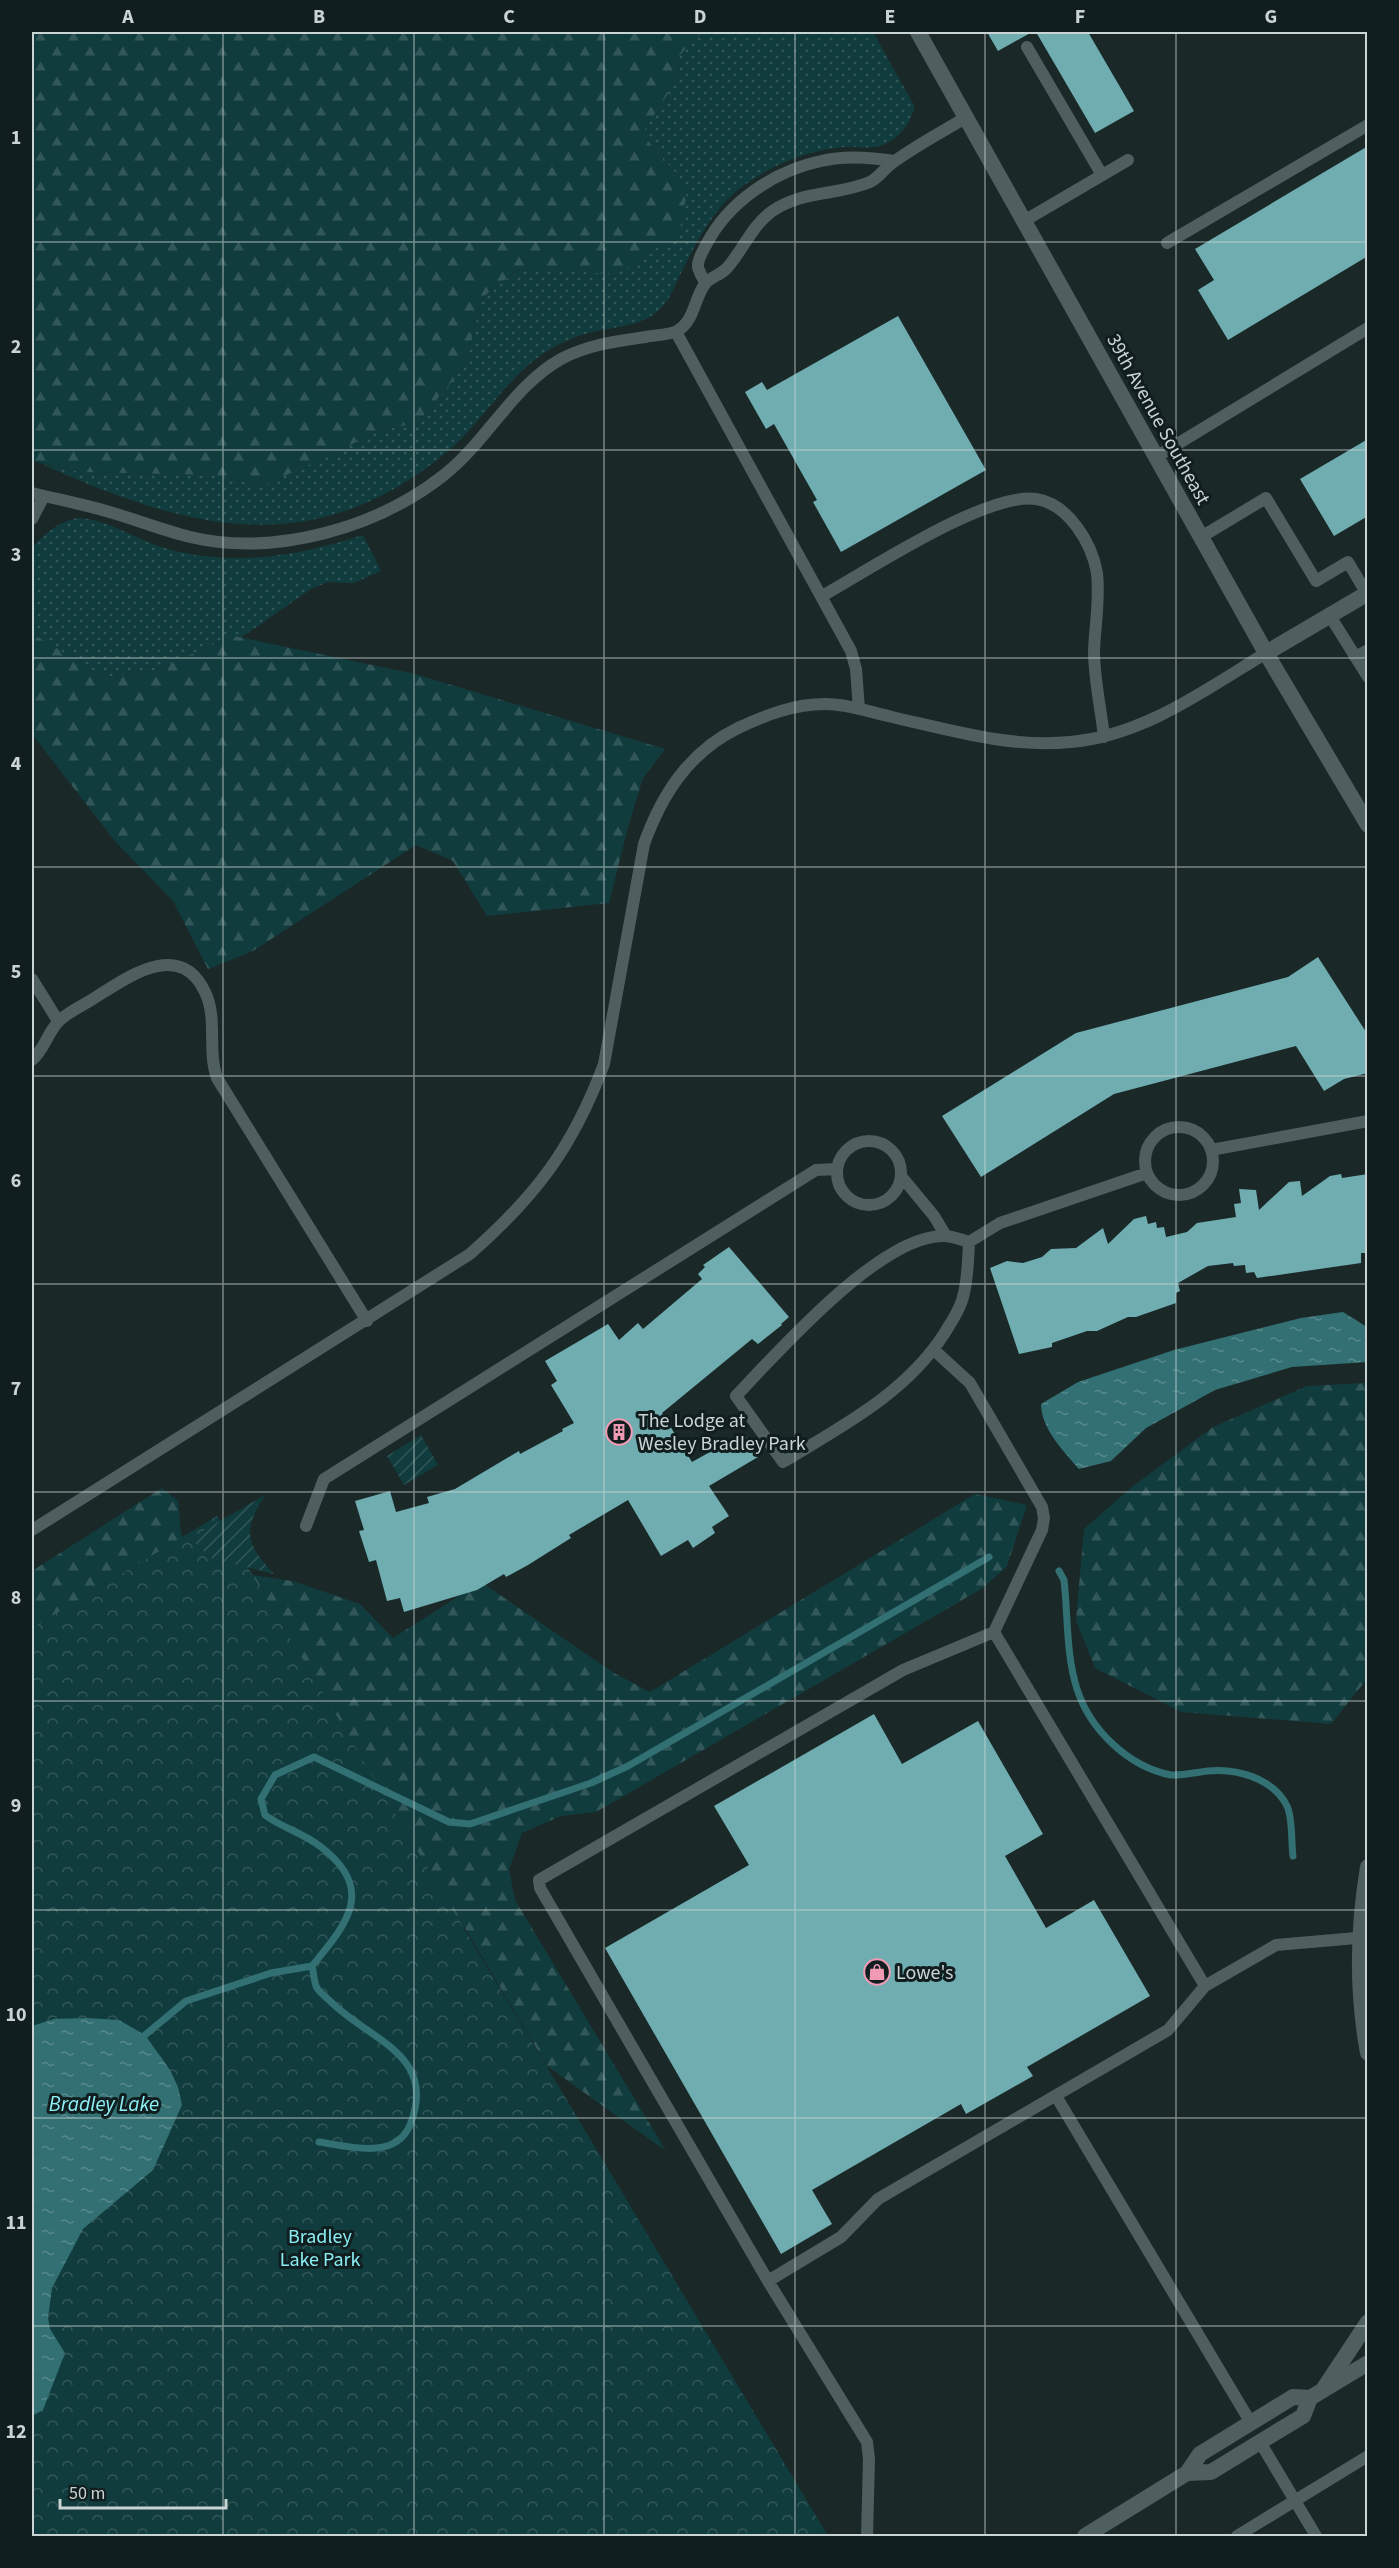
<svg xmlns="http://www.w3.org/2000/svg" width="1399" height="2568" font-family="'Source Sans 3',sans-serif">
<defs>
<pattern id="grass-dots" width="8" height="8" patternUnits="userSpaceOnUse" patternTransform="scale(1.5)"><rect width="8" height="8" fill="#113c3e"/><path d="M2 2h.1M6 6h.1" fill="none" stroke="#325759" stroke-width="1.8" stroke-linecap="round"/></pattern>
<pattern id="forest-firs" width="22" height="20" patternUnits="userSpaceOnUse" patternTransform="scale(1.5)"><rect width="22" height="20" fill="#113c3e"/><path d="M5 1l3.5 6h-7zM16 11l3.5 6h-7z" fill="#325759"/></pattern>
<pattern id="park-crowns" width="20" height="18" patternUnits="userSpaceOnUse" patternTransform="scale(1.5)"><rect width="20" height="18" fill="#113c3e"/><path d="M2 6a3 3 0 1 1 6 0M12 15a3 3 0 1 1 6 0" fill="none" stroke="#325759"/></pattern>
<pattern id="garden-furrows" width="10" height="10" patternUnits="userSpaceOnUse" patternTransform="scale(1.5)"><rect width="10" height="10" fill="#113c3e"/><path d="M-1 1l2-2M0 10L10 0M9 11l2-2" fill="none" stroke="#325759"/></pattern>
<pattern id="water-ripples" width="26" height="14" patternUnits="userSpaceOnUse" patternTransform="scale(1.5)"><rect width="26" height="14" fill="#327074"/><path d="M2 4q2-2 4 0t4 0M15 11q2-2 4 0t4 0" fill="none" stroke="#588a8d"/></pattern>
</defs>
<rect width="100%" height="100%" fill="#1a2828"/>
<path fill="url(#grass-dots)" d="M702,32H873L915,107C909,124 900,139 882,145C871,150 857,146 845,147C808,150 773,164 743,186C714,207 696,243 680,275C674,288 669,301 658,311C640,327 611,327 589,333C570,338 553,346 537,358C502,384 480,425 446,453C310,564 186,529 42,464L80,472L215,475L261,486L375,432L418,422L463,368L483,297L520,269H551L688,187L641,134L679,76L678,57Z
M77,518C110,519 137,541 168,549C235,567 299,556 363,535L381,571L354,583L328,582L311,589L242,637L234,636L152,671L105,677L32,636V548C46,533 56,523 77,518Z"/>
<path fill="url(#forest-firs)" d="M32,32H702L678,57L679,76L642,134L688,187L679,234L617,274L519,269L483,297L463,368L418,422L375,432L325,458L261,486L215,475L80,472L32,461Z
M34,635L105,677L152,671L234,636L415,674L665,749L643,778L628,827L609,903L487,916L453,861L416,845L253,951L208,969L173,901L114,840L32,734V636Z
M1367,1383V1679L1331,1724L1181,1712L1095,1668L1076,1620L1084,1529L1133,1486L1213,1427L1307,1386Z
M162,1488L178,1501L181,1534L214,1569L292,1581L360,1604L393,1638L481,1582L614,1673L650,1692L975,1494L1027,1505L1007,1566L983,1588L596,1812L561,1816L522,1833L509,1869L515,1900L666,2151L547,2066L465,1928L32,1941V1571Z"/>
<path fill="url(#park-crowns)" d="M217,1516L828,2536H32V1628Z"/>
<path fill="url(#garden-furrows)" d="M421,1435L438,1465L404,1485L387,1456Z
M265,1495C242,1531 246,1544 274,1574L210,1558L191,1538Z"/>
<path fill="url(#water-ripples)" d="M1343,1312L1367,1327V1362L1292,1367L1215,1390L1146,1428L1111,1461L1079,1469C1064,1452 1041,1428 1041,1404L1078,1382L1174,1350L1301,1318Z
M87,2018L119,2020L145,2035L170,2070L178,2087L182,2105L153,2170L83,2229L52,2288L48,2318L50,2329L65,2353L43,2410L32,2416V2026L54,2019Z"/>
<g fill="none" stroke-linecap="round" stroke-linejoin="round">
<path stroke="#327074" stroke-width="7" d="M1059,1571L1064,1580C1068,1615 1066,1655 1077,1689C1090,1730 1129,1767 1171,1775C1182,1776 1197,1772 1208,1771C1236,1768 1273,1778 1287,1806C1293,1819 1291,1842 1293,1856
M145,2035L186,2001L271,1973L312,1966
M319,2142C347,2146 395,2161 410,2125C438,2054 370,2041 330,2001C327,1998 320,1993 317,1988C314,1983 314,1973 312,1966C346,1925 377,1890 321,1847C304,1833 282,1828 265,1815L261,1799L275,1775L314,1757L449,1822L470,1824L591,1783L628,1766L989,1557"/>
</g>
<path fill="#6fadb1" d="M987,32H1032L998,51Z
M1036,32H1088L1134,111L1095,133Z
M1368,146V256L1228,340L1198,290L1214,280L1195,249Z
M898,316L986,470L841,552L813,502L817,500L774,424L766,429L745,392L762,382L767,390Z
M1368,439V516L1334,536L1300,479Z
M1318,957L1368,1035V1073L1344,1079L1324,1091L1296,1046L1114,1094L981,1177L942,1116L1076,1033L1288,977Z
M1341,1174L1342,1178L1368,1174V1253H1361V1263L1257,1278L1254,1272L1246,1273L1245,1265L1234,1266L1233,1263L1208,1266L1178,1283L1180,1291L1176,1293V1303L1136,1317H1128L1097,1331H1087L1052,1343V1347L1019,1354L990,1268L1007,1261L1023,1263L1042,1257L1051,1249L1076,1248L1103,1228L1108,1244L1134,1219L1146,1216L1148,1224L1156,1222L1157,1228L1164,1227L1166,1237L1187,1232L1197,1223L1236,1217L1234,1204L1241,1203L1239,1189L1256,1190L1259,1210L1289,1182L1300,1181L1302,1196L1330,1176Z
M729,1247L789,1317L781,1324L782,1325L758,1344L752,1339L662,1413L692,1462L744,1433L758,1457L709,1486L729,1516L712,1527L715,1533L693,1548L688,1540L661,1556L628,1500L569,1535L571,1538L528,1565L506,1577L504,1574L477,1590L404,1612L400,1598L387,1601L376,1560L369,1562L359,1531L364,1530L355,1501L390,1491L396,1512L429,1503L427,1497L455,1489L519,1451L520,1454L563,1431L562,1429L574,1423L551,1385L557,1381L545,1361L608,1324L619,1340L638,1323L643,1329L702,1279L698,1274L705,1267L703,1265Z
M874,1714L902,1764L978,1721L1043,1834L1005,1856L1046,1928L1094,1900L1150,1996L1027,2067L1033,2076L966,2114L961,2104L812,2190L832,2224L781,2254L605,1948L749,1865L714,1806Z"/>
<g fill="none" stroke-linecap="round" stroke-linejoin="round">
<path stroke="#4f5e5e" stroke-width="12" d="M1027,47L1102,175
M1024,221L1128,160
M1167,243L1368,125
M705,283C703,278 699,272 698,267C697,260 703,251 706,245C728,202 774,171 821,161C846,155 870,157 894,161
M676,332L851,651L856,669L859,709
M1156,457L1368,328
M32,493C56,499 82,504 106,511C135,519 162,530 190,537C275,557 377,528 444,475C487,441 513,386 561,359C587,345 617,341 645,337C655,335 669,335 677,331C695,321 694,298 705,284C710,277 721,275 727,268C743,250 751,227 771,212C801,190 837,196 870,182C880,177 885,167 895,161C917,145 942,132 965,118
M32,519L44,496
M1201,537L1266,498L1316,581L1348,562L1367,594
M822,596C869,570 986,492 1036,499C1069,504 1092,544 1097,573C1100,599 1095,625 1094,651C1094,679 1101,709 1104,737
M1330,616L1368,677
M1355,657L1368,650
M32,979L58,1021
M32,1060C44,1050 47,1034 58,1022C67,1012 84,1005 96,997C128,977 180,939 205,992C218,1019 207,1050 217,1078L367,1321
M1145 1161a34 34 0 1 1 68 0a34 34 0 1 1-68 0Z
M837 1173a32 32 0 1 1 64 0a32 32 0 1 1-64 0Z
M1211,1150L1368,1121
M901,1176L934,1216L946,1236
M969,1242C968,1259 968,1276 964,1293C961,1308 952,1321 944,1334C905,1394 842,1426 783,1462L736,1396C778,1352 883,1232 946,1236C954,1237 962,1240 969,1242L1000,1223L1147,1173
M934,1350L970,1383L1042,1507L1044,1518L1042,1530L994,1632
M306,1526L324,1479L816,1170L837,1169
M32,1530L470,1254C536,1196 573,1147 604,1064L644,844C662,794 689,752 738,728C766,715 794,704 825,704C847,704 870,712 892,717C950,730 1010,748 1070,742C1143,736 1205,690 1266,653
M1056,2096L1251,2423
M768,2281L841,2237L878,2199L1168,2030L1205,1986L1276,1945L1368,1937
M1260,2442L1316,2536
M867,2536L869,2459L867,2442L768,2281L540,1888L539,1880L903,1670L994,1632L1205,1986
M1237,2536L1368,2456"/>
<path stroke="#4f5e5e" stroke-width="16" d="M1266,653L1368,593
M1187,2473L1211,2472L1260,2442L1303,2416L1310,2398
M1085,2536L1187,2473L1200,2454L1293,2397L1310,2398L1368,2363"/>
<path stroke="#4f5e5e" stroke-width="16" d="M918,32L1266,653L1368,825
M1368,1867C1358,1927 1357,1993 1368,2053
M1323,2390L1368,2322"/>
</g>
<path fill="none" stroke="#cbd4d4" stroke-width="1.5" stroke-opacity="0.55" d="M223,32V2536M414,32V2536M604,32V2536M795,32V2536M985,32V2536M1176,32V2536M32,242H1368M32,450H1368M32,658H1368M32,867H1368M32,1076H1368M32,1284H1368M32,1492H1368M32,1701H1368M32,1910H1368M32,2118H1368M32,2326H1368"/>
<defs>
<g id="building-ring" transform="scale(1.35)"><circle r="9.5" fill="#111e1f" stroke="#f19ab3" stroke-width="1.5"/><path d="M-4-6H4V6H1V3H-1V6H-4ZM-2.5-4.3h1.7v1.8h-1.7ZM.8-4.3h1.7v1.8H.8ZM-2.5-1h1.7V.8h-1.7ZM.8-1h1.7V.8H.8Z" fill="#f19ab3"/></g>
<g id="shop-ring" transform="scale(1.35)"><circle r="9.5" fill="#111e1f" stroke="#f19ab3" stroke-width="1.5"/><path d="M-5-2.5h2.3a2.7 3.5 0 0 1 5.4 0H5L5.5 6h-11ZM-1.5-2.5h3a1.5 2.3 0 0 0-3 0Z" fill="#f19ab3"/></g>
</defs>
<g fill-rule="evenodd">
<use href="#building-ring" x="619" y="1432"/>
<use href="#shop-ring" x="877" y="1972"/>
</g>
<g text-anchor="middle" stroke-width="6" stroke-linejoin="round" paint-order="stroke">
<g font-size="20" fill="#cbd4d4" stroke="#111e1f">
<text transform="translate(1159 419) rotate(61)" y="7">39th Avenue Southeast</text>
</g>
<g font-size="20" fill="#cbd4d4" stroke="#111e1f" text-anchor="start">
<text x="638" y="1427">The Lodge at<tspan x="638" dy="23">Wesley Bradley Park</tspan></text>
<text x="896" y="1979">Lowe's</text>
</g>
<g font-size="20" fill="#89edf3" stroke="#111e1f">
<text x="320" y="2243">Bradley<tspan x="320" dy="23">Lake Park</tspan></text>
</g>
<g font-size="21" font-style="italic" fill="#8df1f7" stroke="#111e1f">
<text x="104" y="2111">Bradley Lake</text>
</g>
</g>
<rect width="1399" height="2568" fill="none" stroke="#111e1f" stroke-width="66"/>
<path d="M60 2499v9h166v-9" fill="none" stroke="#cbd4d4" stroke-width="3"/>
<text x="69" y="2499" font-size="18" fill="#cbd4d4" stroke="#111e1f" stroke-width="4.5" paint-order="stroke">50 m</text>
<rect x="33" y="33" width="1333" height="2502" fill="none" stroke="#cbd4d4" stroke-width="2"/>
<g font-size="20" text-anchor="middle" font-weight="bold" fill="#cbd4d4">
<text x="128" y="23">A</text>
<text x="319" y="23">B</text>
<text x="509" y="23">C</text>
<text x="700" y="23">D</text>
<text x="890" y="23">E</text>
<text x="1080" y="23">F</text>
<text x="1271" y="23">G</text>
<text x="16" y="144">1</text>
<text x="16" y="353">2</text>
<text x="16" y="561">3</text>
<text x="16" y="770">4</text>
<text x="16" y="978">5</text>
<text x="16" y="1187">6</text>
<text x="16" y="1395">7</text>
<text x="16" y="1604">8</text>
<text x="16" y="1812">9</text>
<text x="16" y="2021">10</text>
<text x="16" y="2229">11</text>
<text x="16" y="2438">12</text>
</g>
</svg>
